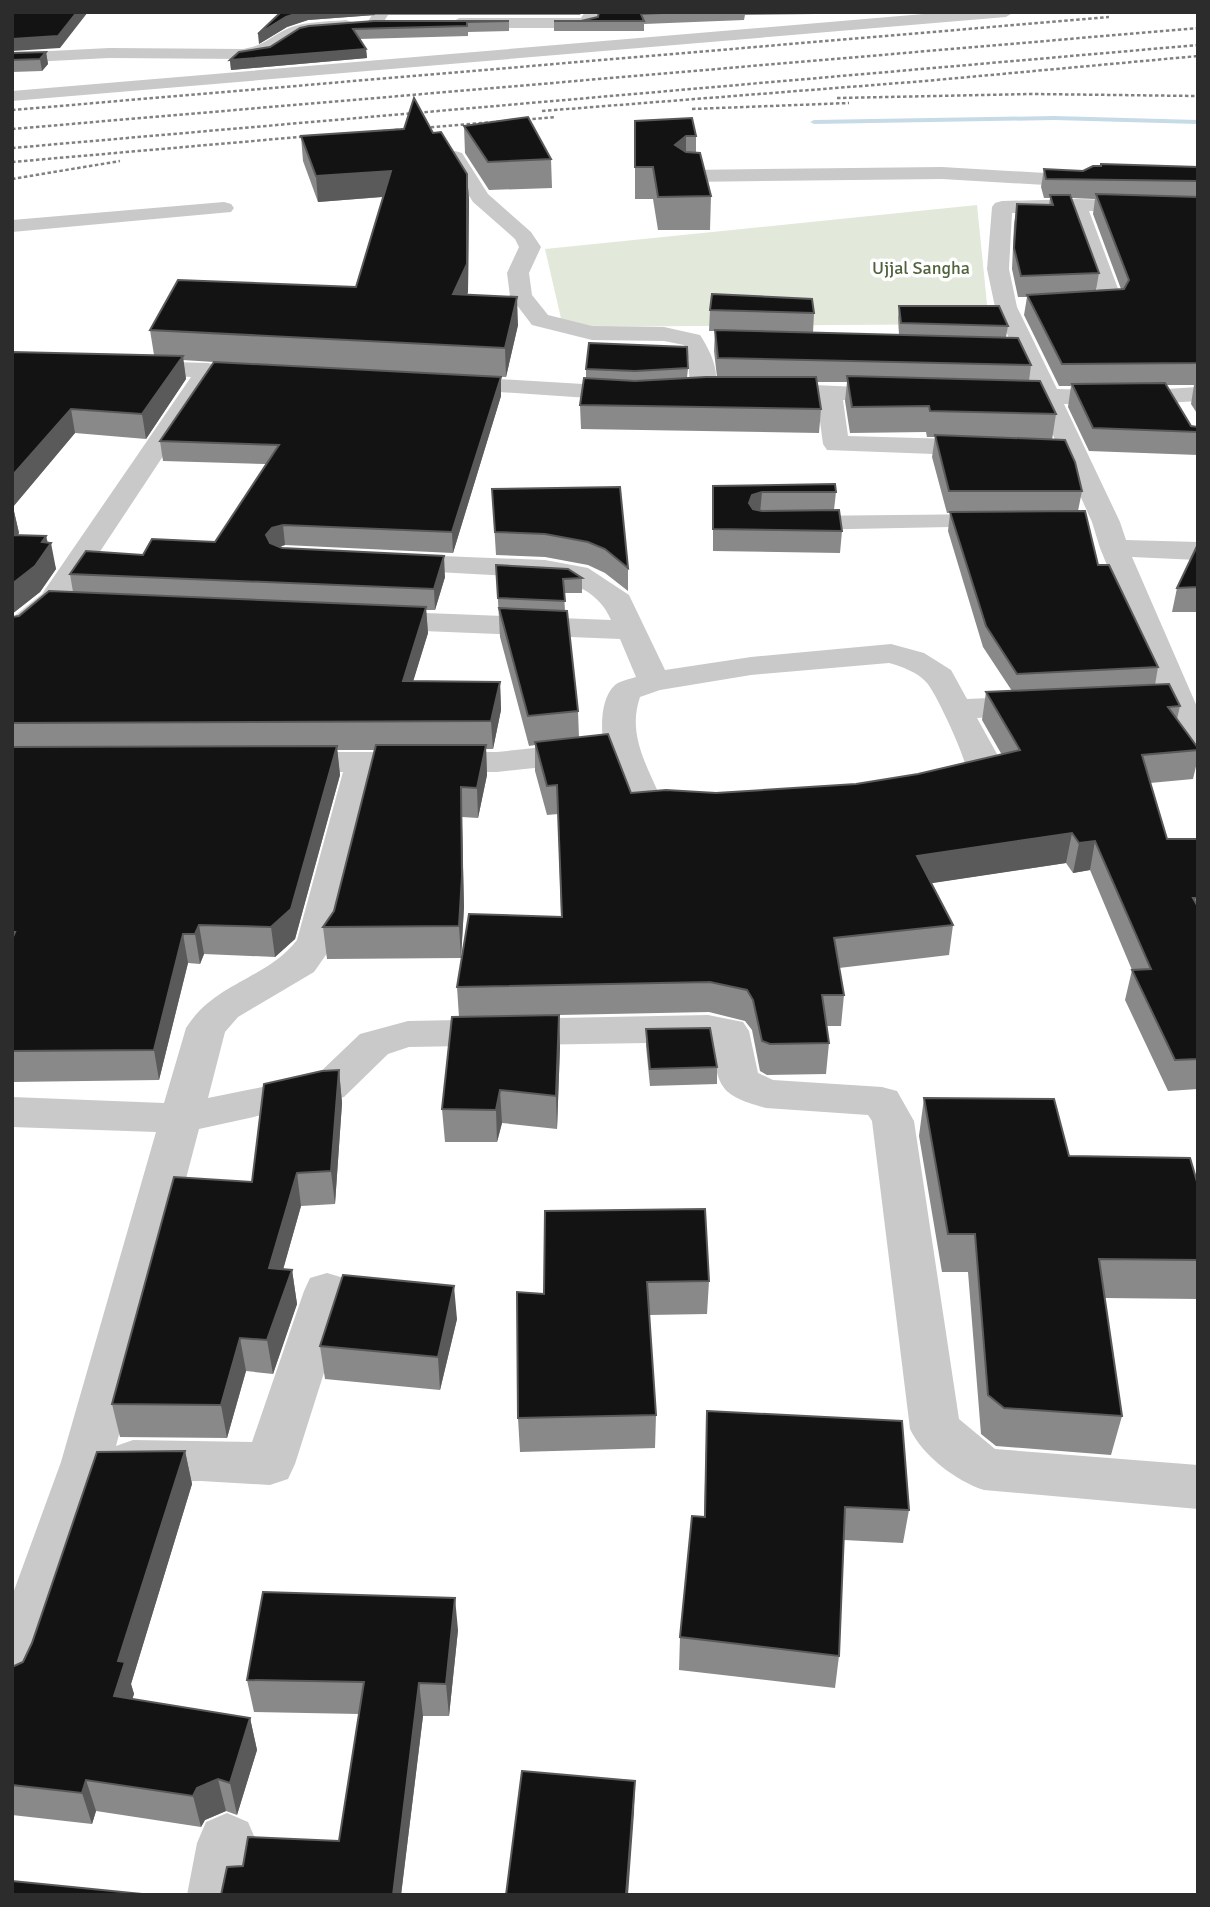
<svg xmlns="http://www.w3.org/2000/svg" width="1210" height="1907" font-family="Signika,sans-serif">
<rect width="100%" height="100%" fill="#fff"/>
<path fill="#e2e8da" d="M977,205L989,324L563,327L545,249Z"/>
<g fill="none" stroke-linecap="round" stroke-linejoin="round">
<path fill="#c7dbe7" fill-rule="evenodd" d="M1054,116L1198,120V124L1054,120L814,124L810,122L814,120Z"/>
<path fill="#c9c9c9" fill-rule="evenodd" d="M993,514L1001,516L1004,521L1001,526L800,530L792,528L789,523L792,518L800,516Z"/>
<path fill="#c9c9c9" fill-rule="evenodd" d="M374,12H390L381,26L375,28L367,23Z
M585,12H601L597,24L581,28H459L451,23L459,18H581Z
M947,12H1014L1006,17L12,101V91Z
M346,20L352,22L354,25L352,28L309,33L300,35L270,55L243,59L109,58L12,63V53L109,48L243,49C264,46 271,36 289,28C307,21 327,22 346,20Z
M455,151L462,153L488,194L531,232L541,247L529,273L532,295L548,315L592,326L664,327L700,335C710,350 723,376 712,393L703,395L694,393C685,379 693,360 684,345L664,341L592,340L532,325L510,296L507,273L519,247L515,239L473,202L445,157Z
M942,167L1080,175L1087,177L1090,181L1087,185L1080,187L942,179L687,182L677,176L687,170Z
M1077,199L1198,202V214L1089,211L1123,302L1120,307L1074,311L1066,309L1063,304L1066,299L1099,296L1069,212L1012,213L1009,269L1017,307L1057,389L1135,391L1198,387V401L1135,405L1064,404L1120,522L1126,540L1198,542V560L1132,557L1198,709V758L1186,755L1181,748L1100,548L1092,522L1039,404L988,401L985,396L988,391L1032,389L995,307L987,269L992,207L995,203L1002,201Z
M224,202L231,204L234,208L231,212L12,232V220Z
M132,361L208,363L217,365L220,370L64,606L23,641L12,643V618L42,594L191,377L123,373L120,368L123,363Z
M448,376L633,387L642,389L645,394L642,399L633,401L439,388L436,383L439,378Z
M766,383L907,389L910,394L907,399L898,401L843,400L848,436L987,440L996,442L1000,448L996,454L987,456L827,450L823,444L817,399L757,395L754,390L757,385Z
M392,554L545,560L588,568L629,595L665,670L751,657L891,644L924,653L951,670L967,699L1035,696L1046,699L1051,706L1046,713L977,718L997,754L1001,773L996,780L948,793L936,790L931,783L936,776L966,767C963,752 937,695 927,683C919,673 901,666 889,663L751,675L660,690L640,697C628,732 644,760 658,792L699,804L705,811L699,818C676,824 652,815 631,805L610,760L497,772H377L335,942L314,972L238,1017L225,1032L208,1098L316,1076L360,1034L408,1021L708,1015L743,1022L749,1031L758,1073L773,1080L882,1087L897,1091L914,1121L959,1419L995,1449L1198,1465V1509L984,1490C956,1481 923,1456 910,1429L872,1121L868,1115L766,1108C718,1095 719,1087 711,1042L409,1047L388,1054L344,1097L199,1129L116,1446L133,1440L252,1442L304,1291L310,1278L327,1273L344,1278L350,1291L295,1464L288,1479L270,1485L201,1481L133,1482L115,1476L110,1466L40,1675L32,1693L12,1701V1596L61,1462L156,1132L12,1127V1097L164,1103L186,1028C215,982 267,979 297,940L343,772H285L273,769L268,762L273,755L285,752H497L603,741C601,724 601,698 615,685C620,681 630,679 636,677L620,639L373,629L362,626L358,620L362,614L373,611L611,620C599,592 574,582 545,578L382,569L377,563L382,557Z
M227,1813L248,1822L257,1843L249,1895H187L197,1843L206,1822Z"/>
<path stroke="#818181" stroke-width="2.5" stroke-dasharray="3.5 2.5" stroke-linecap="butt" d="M837,98L1032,94L1198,96
M692,109L849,103
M12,110L1109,17
M542,111L925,81L1198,56
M12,129L1198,28
M347,134L556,117
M12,148L1198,45
M12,162L322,135
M12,179L120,161"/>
</g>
<path fill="#898989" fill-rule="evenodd" d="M281,12H582L580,15H375L308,20L287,27L259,44Z
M599,12H815V14L745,15L744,20L644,24V31H554V21H581L598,17Z
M374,21H509V31L468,32V36L359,39L366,49L367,58L231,70L230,60L239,52L270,47L300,28L309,26Z
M46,52L48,64L42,71L12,72V53Z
M635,121L696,136V152L711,196L710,230H658L653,199H635Z
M464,126L551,159L552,188L489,190L465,153Z
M433,133L467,174L469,200L468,292L467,295L518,325L506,377L367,370L501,377V396L453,553L285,545L280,547L445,577L435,610H426L428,633L413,681L500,682L501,710L493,749H486L487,775L478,818L462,817L464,907L461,958L327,959L323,927L334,911L375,750H337L340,775L295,939L275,957L204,954L200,964L188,963L159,1080L12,1082V617L19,616L73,592L70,574L143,555L215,542L266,464L163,461L160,441L214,362L183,360L186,379L146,439L75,433L13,507L19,533L17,535L46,536L56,569L40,592L12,614V352L154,355L150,330L356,287L383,197L318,202L303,161L301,136Z
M1101,164L1198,167V415L1191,404L1194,385H1166L1191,426L1198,427V455L1089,451L1068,407L1071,386H1059L1024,315L1027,297H1018L1012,269L1014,224L1017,204L1049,205L1050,198H1044L1041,187L1044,169L1083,171L1100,166ZM1071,198L1095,199L1093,214L1121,289L1096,290L1099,273Z
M899,306L1008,326L1006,337L1031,365L1029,381L1056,414L1052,440L1082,491L1078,511L1098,565L1158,667L1155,685L1180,706L1177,719L1198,748V758L1193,779L1150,783L1167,839H1198V1089L1168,1091L1125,1000L1132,970L1090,870L1073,873L1066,863L931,883L953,925L949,955L839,968L844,995L841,1026H826L829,1043L826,1074L767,1075L760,1071L752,1030L745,1021L709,1012L559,1015L560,1047L557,1129L502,1123L497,1142H445L442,1109L459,1017L457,987L561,917L558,814L547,815L535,771V745L529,746L500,637L496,565L582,578V593H564L565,611L578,711L579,738L631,793H716L856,784L918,774L1002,755L982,720L986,692L1012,691L983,647L948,531L950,513H947L932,457L935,437H927L926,432L850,433L845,401L847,382H817L821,409L819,433L581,429L580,405L586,378V369L688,368L687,378L717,377L714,351L715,331H709L710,310L814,313L813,333L899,335L898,318Z
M713,486L836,492L834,510L842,531L840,553L713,551Z
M620,487L628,568V591L605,573L588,565L545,557L496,555L492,489Z
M1198,544V612H1172L1177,588Z
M646,1029L717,1067V1084L650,1086L646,1046Z
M339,1070L342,1103L335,1204L301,1206L283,1270H292L297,1304L273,1374L246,1371L227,1438L120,1437L112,1404L252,1182Z
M924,1098L1069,1156L1198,1185V1299L1104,1298L1122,1416L1111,1455L996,1446L981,1434L968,1272H942L919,1136Z
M545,1211L709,1281L707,1314L649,1315L656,1415L655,1448L520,1452L518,1418L544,1294Z
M457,1319L440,1390L325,1379L320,1346Z
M707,1411L909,1510L903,1543L844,1540L839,1656L835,1688L679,1670L680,1637L704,1517Z
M185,1451L192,1484L131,1684L134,1694L132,1699L250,1718L257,1750L237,1815L226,1811L205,1820L201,1827L96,1811L92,1824L12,1815V1667L23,1662Z
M458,1630L449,1716H423L401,1895L243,1866L339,1841L359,1714L254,1712L247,1680Z"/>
<path fill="#5a5a5a" d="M77,12H88L60,48L12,51V39Z
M301,12H375V15L308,20L287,27L259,44L258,34L286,17Z
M366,49L367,58L231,70L230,60Z
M46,52L48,64L42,71L40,59Z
M686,136V168L675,145Z
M391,171L393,196L318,202L316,176Z
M467,174L469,200L468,292L454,322L453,294Z
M517,297L518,325L506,377L505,348Z
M183,356L186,379L146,439L142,414Z
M501,377V396L453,553L452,532Z
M71,409L75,433L12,508V476Z
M762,492L760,513L751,517L749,503L752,495Z
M13,507L19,533L12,543V509Z
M283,525L285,545L274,548L269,556L266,535L272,528Z
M46,536L48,547L51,543L56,569L40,592L12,614V584Z
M444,556L445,577L435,610L434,589Z
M426,607L428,633L405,708L403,681Z
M500,682L501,710L493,749L491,721Z
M486,745L487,775L478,818L477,788Z
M337,746L340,775L295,939L275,957L271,927Z
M461,787L464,907L461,958L459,926Z
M1072,833L1066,863L913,886L917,856Z
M1095,841L1090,870L1073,873L1079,843Z
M199,925L204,954L200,964L195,934Z
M183,934L188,963L159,1080L154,1050Z
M559,1015L560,1047L557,1129L556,1096Z
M339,1070L342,1103L335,1204L331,1171Z
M500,1090L502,1123L497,1142L496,1110Z
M297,1173L301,1206L274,1301L269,1268Z
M292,1270L297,1304L273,1374L267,1340Z
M454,1286L457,1319L440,1390L438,1357Z
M240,1338L246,1371L227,1438L221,1405Z
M185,1451L192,1484L131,1684L134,1694L123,1728L114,1696L118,1661Z
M455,1598L458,1630L449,1716L446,1684Z
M419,1683L423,1716L401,1895H393Z
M250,1718L257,1750L237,1815L230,1783Z
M218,1779L226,1811L205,1820L201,1827L193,1796L197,1788Z
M86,1780L96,1811L92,1824L82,1793Z
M635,1781L634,1813L628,1895H626Z"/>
<path fill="#131313" stroke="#5a5a5a" stroke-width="2" d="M12,12H77L58,36L12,39Z
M281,12H301L286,17L258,34Z
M599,12H685L641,14L644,21H554H581L598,17Z
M374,21H509L467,22V26L353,29L366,49L230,60L239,52L270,47L300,28L309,26Z
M46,52L40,59L12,60V53Z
M414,98L433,133L441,132L467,174V264L453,294L517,297L505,348L150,330L178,280L356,287L391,171L316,176L301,136L404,129Z
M528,117L551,159L488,162L464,126Z
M692,118L696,136H686L675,145L686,152L700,153L711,196L658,197L653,167H635V121Z
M1101,164L1198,167V181L1046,179L1044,169L1083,171L1093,166H1101Z
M1096,194L1198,197V363L1062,364L1027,295L1124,289L1129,280Z
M1050,195H1070L1099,273L1021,276L1014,248L1017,204L1053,205Z
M712,294L812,299L814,313L710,310Z
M899,306H999L1008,326L901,323Z
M715,330L1018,338L1031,365L718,358Z
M589,343L687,347L688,368L635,371L586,369Z
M12,352L183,356L142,414L71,409L12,476Z
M214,362L501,377L452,532L283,525L272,528L266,535L270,543L282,548L444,556L434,589L70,574L86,551L143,555L152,539L215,542L279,445L160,441Z
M847,376L1040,381L1056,414L930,411L929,406L852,407Z
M706,377H816L821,409L580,405L584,378L635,381Z
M1165,383L1191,426L1198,427V432L1093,428L1072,384Z
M935,435L1065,440L1075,462L1082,491H949Z
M835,484L836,492H762L752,495L749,503L753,509L762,511L839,510L842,531L713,529V486Z
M620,487L628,568L605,549L588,542L545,534L495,532L492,489Z
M1085,511L1098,565H1109L1158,667L1017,674L986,626L950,512Z
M12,535L46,536L42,542L51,543L35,566L12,584Z
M1198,544V587L1177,588Z
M496,565L568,569L582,578L563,579L565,601L498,598Z
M49,591L426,607L403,681L500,682L491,721L12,723V617L19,616Z
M499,608L567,611L578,711L528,716Z
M1169,684L1180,706L1168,707L1198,748V750L1142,755L1167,839H1198V898H1193L1198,907V1059L1175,1060L1132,970L1151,969L1095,841L1079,843L1072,833L917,856L953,925L834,938L844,995H822L829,1043L770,1044L762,1041L753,1000L747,990L710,982L457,987L469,914L562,917L557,785L547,786L535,742L608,734L631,793L666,790L716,793L856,784L918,774L1020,750L986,692Z
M376,745H486L477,788L461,787L462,876L459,926L323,927L334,911Z
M337,746L291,909L271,927L199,925L195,934H183L154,1050L12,1051V939L15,932H12V747Z
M559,1015L556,1096L500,1090L496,1110L442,1109L452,1017Z
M710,1028L717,1067L650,1069L646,1029Z
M339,1070L331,1171L297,1173L269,1268L292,1270L267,1340L240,1338L221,1405L112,1404L174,1177L252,1182L264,1084L322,1071Z
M924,1098L1054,1099L1069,1156L1190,1158L1198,1185V1260L1099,1259L1122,1416L1004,1408L988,1395L975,1234H948Z
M705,1209L709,1281L647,1282L656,1415L518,1418L517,1292L544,1294L545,1211Z
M343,1275L454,1286L438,1357L320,1346Z
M707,1411L902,1421L909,1510L845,1507L839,1656L680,1637L692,1516L705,1517Z
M185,1451L118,1661L125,1662L114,1696L250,1718L230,1783L218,1779L197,1788L193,1796L86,1780L82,1793L12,1785V1667L23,1662L32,1643L97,1452Z
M263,1592L455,1598L446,1684L419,1683L393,1895H221L227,1867L243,1866L248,1837L339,1841L364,1682L247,1680Z
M522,1771L635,1781L626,1895H506Z
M12,1881L152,1895H12Z"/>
<g text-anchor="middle" stroke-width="7" stroke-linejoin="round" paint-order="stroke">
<g font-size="18" fill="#50633d" stroke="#fff">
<text x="921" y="274">Ujjal Sangha</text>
</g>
</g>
<rect width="1210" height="1907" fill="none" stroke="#2c2c2c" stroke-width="28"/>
</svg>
